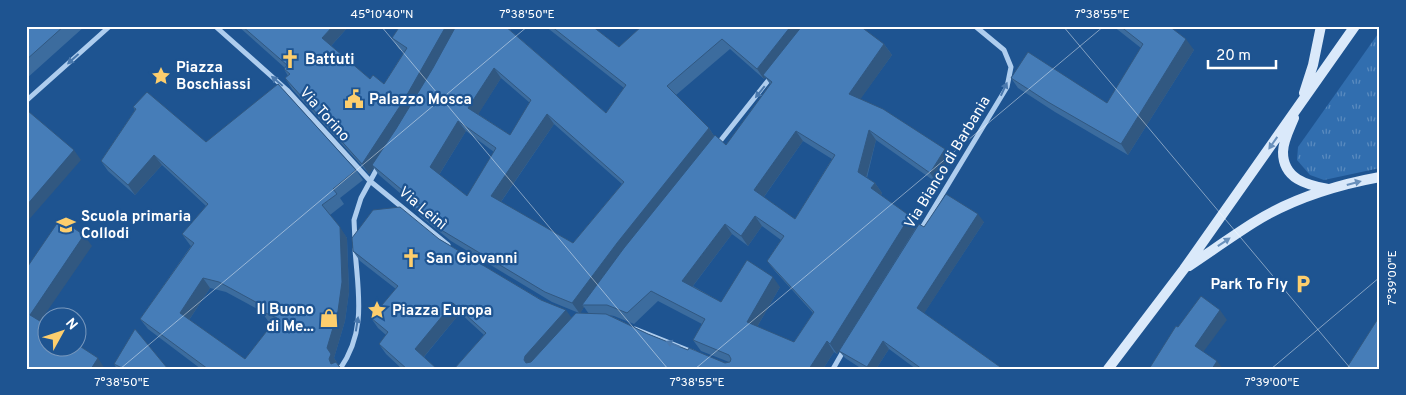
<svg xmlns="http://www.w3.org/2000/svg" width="1406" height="395" font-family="Overpass,sans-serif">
<defs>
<pattern id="grass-tufts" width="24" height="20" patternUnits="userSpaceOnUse" patternTransform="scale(1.25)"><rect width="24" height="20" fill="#316eaf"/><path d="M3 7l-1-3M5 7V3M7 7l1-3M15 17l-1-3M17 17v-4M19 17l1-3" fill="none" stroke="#5a8bbf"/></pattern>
</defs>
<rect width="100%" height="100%" fill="#1e5491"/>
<path fill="url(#grass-tufts)" d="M1380,31V168L1324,180L1310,175L1297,160L1298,147Z"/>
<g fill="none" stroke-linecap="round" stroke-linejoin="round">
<path stroke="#aecdee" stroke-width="5" d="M215,26L287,90L370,181L448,245
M26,101L110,26
M717,145L771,77
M920,231L1007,87L1011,67L1004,50L975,26
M355,241L354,220L361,198L379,165
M635,329L695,353
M340,369C367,330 358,293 355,249
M833,369L845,348"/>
<path stroke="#dae9fa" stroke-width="10" d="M1304,93L1313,65L1321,26
M1294,118C1290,128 1283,141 1283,152C1283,179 1307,185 1328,189
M1189,266C1210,252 1231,237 1253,223C1291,199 1336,185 1380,177
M1108,369L1184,269L1355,26"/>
</g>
<path fill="#3c6c9e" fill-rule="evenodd" d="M26,26H85L26,79Z
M238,26H349L331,46L370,79L384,84L404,52L399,49L392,38L400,26H513L510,30L606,113L624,88L545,26H592L619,47L642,26L884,44L892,55L860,99L952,160L937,183L876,140L867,178L875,183L882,193L881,195L917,226L924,227L984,222L924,313L1003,369H916L889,349L876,369H862L845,358L839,351L837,354L834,352L823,369H454L484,335L460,313L424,357L437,369H402L386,354L379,344L386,335L378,328L371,318L396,289L360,261L353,251L439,239L572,318L579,313L552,302L451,241L420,216L413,206H415L379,175L374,168L369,174L292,89L285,78L288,76L284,69L285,68ZM730,49L764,79L765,77L770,84L726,145L714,136L709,128L676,95ZM501,78L530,103L510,135L478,114ZM554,124L622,184L573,243L501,202ZM466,131L494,152L467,196L439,175ZM803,141L832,159L795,219L764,197ZM762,226L781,240L767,261L775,271L813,313L794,342L757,327L780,287L721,302L693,286L732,234L748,246ZM658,301L702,324L693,340L701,351L729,362L725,363L688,350L648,334L609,315L614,316L634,324ZM584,307L589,314L580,313Z
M1113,26H1169L1194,50L1128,155L1055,112L1018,88L1011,78L1107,103L1141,48Z
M133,107L206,142L356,170L363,180L340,198L344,204L330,215L347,238L349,292L345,321L334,358L341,369H201L148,329L140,319L191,246L190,245L182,234L206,206L162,165L135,195L108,171L101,161L135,110ZM210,288L226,292L261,311L268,321L273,323L245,359L189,320Z
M114,364L168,369H117Z"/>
<path fill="#315881" d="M333,26H349L329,48L322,38Z
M446,26H459L374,167L372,165L374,168L369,174L362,164Z
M503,26H513L508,32Z
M791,26H806L763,75L765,77L764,79L757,69Z
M1186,39L1194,50L1128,155L1121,144Z
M884,44L892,55L857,104L849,94Z
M494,68L501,78L476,118L468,108Z
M547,114L554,124L498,206L491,196Z
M458,121L466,131L437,178L430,167Z
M709,128L716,139L582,305L584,307L580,314L572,303L617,243Z
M869,130L876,140L865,182L858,172Z
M796,131L803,141L761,201L754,190Z
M945,149L952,160L937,183L930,173Z
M74,150L81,160L26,223V206Z
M154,155L162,165L135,195L128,185Z
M875,183L882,193L879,198L871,188Z
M978,214L984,222L923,315L917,308Z
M755,216L762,226L748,246L741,236Z
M910,216L917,226L837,354L830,344Z
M725,224L732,234L689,291L682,281Z
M340,227L347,238L349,292L345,321L334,358L341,369L331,364L329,359L327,348Z
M84,235L92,246L37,326L30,315Z
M773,277L780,287L754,332L747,322Z
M203,278L210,288L187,323L180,313Z
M453,303L460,313L422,359L415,349Z
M566,310L574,321L531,369L524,360L525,356Z
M1220,310L1227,320L1201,355L1195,346Z
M827,341L834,352L823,369H809Z
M883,341L889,349L876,369H868L867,367Z
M98,358L105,369H91Z
M1217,361L1223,369H1212Z"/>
<path fill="#467db8" stroke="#315881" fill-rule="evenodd" d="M26,26H64L26,60Z
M242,26H333L322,38L370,79L373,75L384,84L407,48L392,38L400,26H446L404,100L362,164L285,78L290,74L284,69L287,65Z
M456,26H505L606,113L626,85L551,26H592L619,47L642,26H791L757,69L722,39L667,86L709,128L617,243L572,303L545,292L443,231L413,206L420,205L372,165L396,129L433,68ZM494,68L531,100L510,135L468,108ZM547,114L624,182L573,243L491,196ZM458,121L496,148L467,196L430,167Z
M802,26H860L884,44L849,94L883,109L945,149L930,173L869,130L858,172L875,183L871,188L910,216L830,344L827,341L809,369H454L486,333L453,303L415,349L437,369H407L379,344L388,332L371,318L398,286L353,251L352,238L373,210L400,207L439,239L541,300L566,310L525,356L524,360L526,363L531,362L576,313L606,314L648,334L688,350L689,348L725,363L730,362L731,359L729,355L693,340L705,319L651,291L627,313L607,305H582L624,248L715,135L726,145L772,82L763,75ZM796,131L835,155L795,219L754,190ZM755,216L784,236L767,261L814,312L794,342L747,322L773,277L747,260L721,302L682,281L725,224L741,236Z
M1120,26H1169L1186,39L1121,144L1048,102L1011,78L1028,52L1107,103L1143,44Z
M278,84L356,170L333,189L337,194L322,205L340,227L342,282L338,311L327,348L331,354L329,359L331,364L336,362L341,369H208L140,319L194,243L182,234L208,204L154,155L128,185L101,161L136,109L133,107L147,92L206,142ZM203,278L219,282L263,306L261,311L277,318L245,359L180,313Z
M28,111L74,150L26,206V113Z
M946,194L978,214L917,308L1003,369H922L883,341L867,367L839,351L919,224L924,227Z
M60,219L84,235L30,315L48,326V348H78V345L98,358L91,369H26V266H28Z
M1201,296L1220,310L1195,346L1217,361L1212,369H1149L1176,326L1178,327Z
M1379,317L1380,318V369H1346Z
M135,329L168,369H124L114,364Z"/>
<defs><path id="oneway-solid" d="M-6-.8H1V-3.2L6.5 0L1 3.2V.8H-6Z" transform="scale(1.25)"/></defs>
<g fill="#4978ad">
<use href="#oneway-solid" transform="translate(73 59) rotate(138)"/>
<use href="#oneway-solid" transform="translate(277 81) rotate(-139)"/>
<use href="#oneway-solid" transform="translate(1004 89) rotate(-65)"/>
<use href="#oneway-solid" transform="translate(760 92) rotate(129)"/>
<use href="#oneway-solid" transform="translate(357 324) rotate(-81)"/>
<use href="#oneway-solid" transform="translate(673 344) rotate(-158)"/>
</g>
<g fill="#6990bb">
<use href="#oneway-solid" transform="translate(1273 143) rotate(125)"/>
<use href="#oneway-solid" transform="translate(1354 183) rotate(-15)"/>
<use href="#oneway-solid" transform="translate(1224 242) rotate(-34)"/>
</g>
<path fill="none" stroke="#fff" stroke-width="1" stroke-opacity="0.45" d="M381,26L668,369M1063,26L1351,369M120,369L528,26M695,369L1104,26M1271,369L1380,277"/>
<defs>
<g id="church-bare" transform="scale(1.5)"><path d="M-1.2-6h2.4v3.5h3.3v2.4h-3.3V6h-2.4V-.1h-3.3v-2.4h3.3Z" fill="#fdce6d" stroke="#1e5491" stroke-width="2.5" paint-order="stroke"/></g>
<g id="sight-bare" transform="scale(1.5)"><path d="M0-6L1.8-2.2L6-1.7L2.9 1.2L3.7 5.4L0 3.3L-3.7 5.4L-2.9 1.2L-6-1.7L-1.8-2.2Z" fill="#fdce6d" stroke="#1e5491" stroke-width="2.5" paint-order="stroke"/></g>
<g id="civic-bare" transform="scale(1.5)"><path d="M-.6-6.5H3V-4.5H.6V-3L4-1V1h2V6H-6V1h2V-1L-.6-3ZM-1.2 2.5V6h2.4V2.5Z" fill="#fdce6d" stroke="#1e5491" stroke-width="2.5" paint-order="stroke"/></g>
<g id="school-bare" transform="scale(1.5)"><path d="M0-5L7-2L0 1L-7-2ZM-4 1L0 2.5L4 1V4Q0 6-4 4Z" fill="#fdce6d" stroke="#1e5491" stroke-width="2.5" paint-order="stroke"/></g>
<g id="parking-bare" transform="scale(1.5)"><path d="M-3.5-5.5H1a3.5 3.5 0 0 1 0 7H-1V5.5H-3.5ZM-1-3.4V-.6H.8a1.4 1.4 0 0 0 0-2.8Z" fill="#fdce6d" stroke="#1e5491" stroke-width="2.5" paint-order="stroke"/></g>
<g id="shop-bare" transform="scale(1.5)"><path d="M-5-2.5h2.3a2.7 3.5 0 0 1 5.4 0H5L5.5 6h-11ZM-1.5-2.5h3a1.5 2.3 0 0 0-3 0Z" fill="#fdce6d" stroke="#1e5491" stroke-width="2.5" paint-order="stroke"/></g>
</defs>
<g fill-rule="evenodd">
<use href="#church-bare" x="290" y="59"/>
<use href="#sight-bare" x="161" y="76"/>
<use href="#civic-bare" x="354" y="99"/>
<use href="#school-bare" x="66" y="225"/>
<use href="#church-bare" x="411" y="258"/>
<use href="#parking-bare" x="1303" y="284"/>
<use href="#sight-bare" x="377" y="310"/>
<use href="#shop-bare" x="329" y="318"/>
</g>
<g text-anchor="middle" stroke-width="4.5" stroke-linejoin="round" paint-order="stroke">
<g font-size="15" font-weight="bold" fill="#fff" stroke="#1e5491" text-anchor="start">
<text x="305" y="64">Battuti</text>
<text x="176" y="72">Piazza<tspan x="176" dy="17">Boschiassi</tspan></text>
<text x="369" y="104">Palazzo Mosca</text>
<text x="81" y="221">Scuola primaria<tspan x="81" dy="17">Collodi</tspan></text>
<text x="426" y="263">San Giovanni</text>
<text x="1288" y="289" text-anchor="end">Park To Fly</text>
<text x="314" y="314" text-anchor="end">Il Buono<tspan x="314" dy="17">di Me...</tspan></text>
<text x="392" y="315">Piazza Europa</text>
</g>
<g font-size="15" fill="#fff" stroke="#1e5491">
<text transform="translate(325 114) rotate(48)" y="5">Via Torino</text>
<text transform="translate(947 162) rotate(-59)" y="5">Via Bianco di Barbania</text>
<text transform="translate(423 208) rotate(40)" y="5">Via Leinì</text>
</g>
</g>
<rect width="1406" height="395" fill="none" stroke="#1e5491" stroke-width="55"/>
<g transform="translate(62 332) rotate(50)"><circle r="24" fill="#1e5491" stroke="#7898bd"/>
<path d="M0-4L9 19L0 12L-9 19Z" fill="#fdce6d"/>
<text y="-8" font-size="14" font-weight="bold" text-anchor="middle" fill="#ffffff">N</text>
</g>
<path d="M1208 60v8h68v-8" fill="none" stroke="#ffffff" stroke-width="2.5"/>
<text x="1216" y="60" font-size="15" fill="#ffffff" stroke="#1e5491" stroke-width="4" paint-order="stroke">20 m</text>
<rect x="28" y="28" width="1350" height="340" fill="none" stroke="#fff" stroke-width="2"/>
<g font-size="12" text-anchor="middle" fill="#fff">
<text x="382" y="18">45°10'40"N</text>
<text x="527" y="18">7°38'50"E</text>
<text x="1102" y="18">7°38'55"E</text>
<text transform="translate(1392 278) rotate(-90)" y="4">7°39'00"E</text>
<text x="122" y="386">7°38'50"E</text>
<text x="697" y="386">7°38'55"E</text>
<text x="1272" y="386">7°39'00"E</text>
</g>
</svg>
